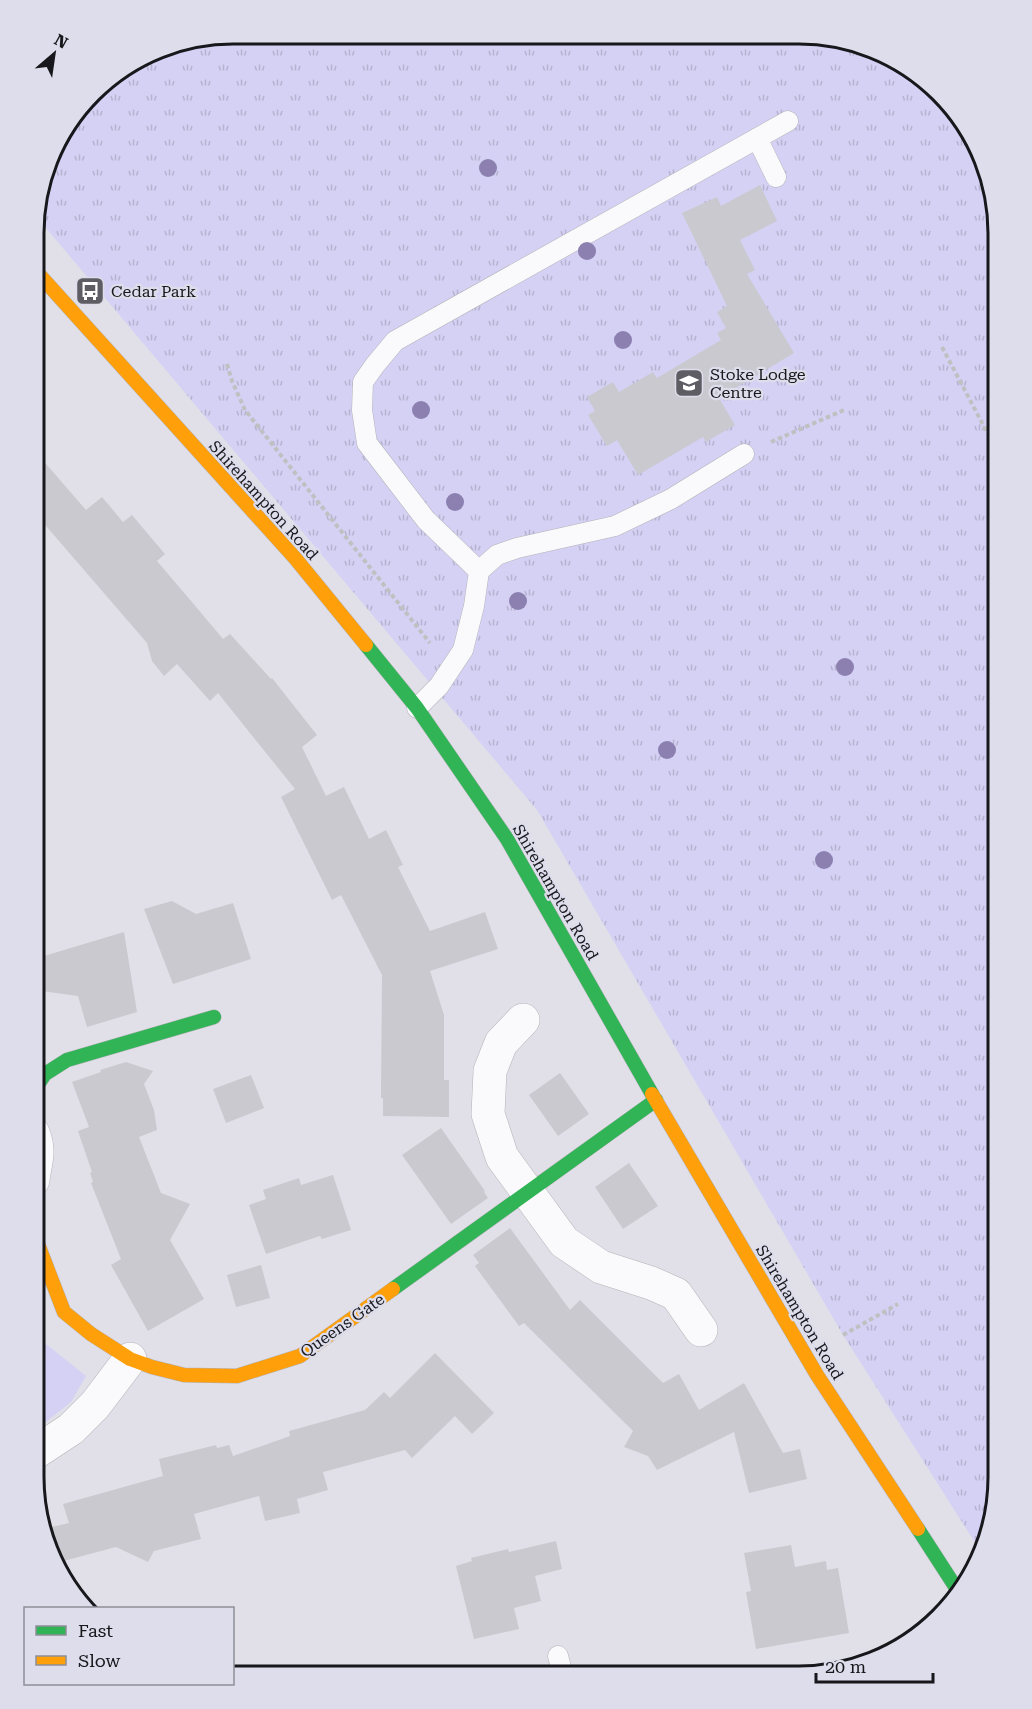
<svg xmlns="http://www.w3.org/2000/svg" width="1032" height="1709" font-family="'Roboto Serif',serif">
<defs>
<pattern id="park-tufts" width="24" height="20" patternUnits="userSpaceOnUse" patternTransform="scale(1.5)"><rect width="24" height="20" fill="#d5d1f4"/><path d="M3 7l-1-3M5 7V3M7 7l1-3M15 17l-1-3M17 17v-4M19 17l1-3" fill="none" stroke="#b6b3d1"/></pattern>
</defs>
<rect width="100%" height="100%" fill="#e1e0e8"/>
<path fill="#d5d1f4" d="M33,1319L46,1344L86,1376L71,1402L33,1432Z"/>
<path fill="url(#park-tufts)" d="M233,33L826,35L921,74L984,156L999,233V1490L983,1555L843,1335L537,810L35,215V207L54,144L101,83L156,48Z"/>
<path fill="#c9c9cf" d="M760,185L777,221L740,240L755,270L747,274L794,353L719,398L735,425L706,442L703,437L638,475L617,440L607,446L588,415L595,411L587,397L613,382L619,392L653,372L657,378L721,340L717,333L726,328L717,312L727,306L682,213L717,197L721,206Z
M34,450L86,510L102,497L123,522L132,515L165,554L157,561L197,608L223,639L230,634L271,679L272,678L317,735L302,747L326,796L344,787L369,839L386,830L403,865L398,867L430,931L485,912L498,949L430,971L444,1015V1080H449V1117L383,1116V1098H381L382,975L341,895L332,900L281,797L295,789L218,693L210,701L177,664L164,676L152,661L147,643L34,512Z
M172,901L196,914L233,903L251,959L173,984L144,909Z
M124,932L137,1012L87,1027L78,996L34,990V959Z
M126,1062L153,1071L144,1084L154,1110L157,1130L139,1137L161,1193L190,1204L170,1240L204,1299L148,1331L111,1265L121,1259L91,1183L93,1182L90,1173L92,1172L78,1131L89,1127L72,1082L101,1072L100,1070Z
M560,1073L589,1114L558,1136L529,1095Z
M251,1075L264,1108L226,1123L213,1089Z
M441,1128L485,1191L484,1192L488,1198L451,1224L402,1155Z
M629,1163L658,1206L623,1229L595,1187Z
M333,1175L351,1230L322,1239L320,1236L266,1254L249,1205L266,1199L263,1190L299,1178L301,1185Z
M510,1228L570,1310L580,1300L663,1383L679,1374L699,1410L744,1383L783,1453L800,1449L807,1479L749,1493L734,1432L657,1470L648,1456L624,1447L633,1431L524,1323L519,1326L475,1266L479,1263L473,1255Z
M261,1265L270,1298L236,1307L227,1275Z
M435,1353L494,1413L472,1434L455,1416L412,1458L405,1450L323,1472L328,1490L297,1499L300,1513L265,1521L259,1496L194,1514L201,1539L154,1551L148,1562L116,1547L56,1563L48,1553L43,1529L69,1523L63,1504L163,1476L159,1459L216,1445L217,1448L229,1445L233,1456L290,1436L289,1431L365,1410L384,1392L390,1398Z
M556,1541L562,1569L535,1576L541,1601L514,1608L519,1629L474,1639L456,1566L472,1561L471,1558L508,1549L509,1552Z
M791,1545L795,1567L826,1561L827,1570L838,1568L849,1633L756,1649L746,1592L751,1591L744,1553Z"/>
<g fill="none" stroke-linecap="round" stroke-linejoin="round">
<g stroke="#b3b2b8" stroke-width="21">
<path id="lane" d="M757,138L776,177
M479,571L426,520L367,443L362,410L363,382L375,365L395,341L788,121
M417,708L439,686L463,650L474,606L479,571L497,555L517,548L615,526L671,499L744,454
M558,1656L563,1675"/>
</g>
<g stroke="#b3b2b8" stroke-width="34">
<path id="street" d="M523,1020L501,1043L490,1071L488,1114L502,1157L564,1242L601,1267L651,1283L676,1294L701,1330
M33,1180C35,1162 41,1152 33,1133
M33,1454L71,1429L95,1405L130,1359"/>
</g>
<g stroke="#b3b2b8" stroke-width="15">
<path id="fast" d="M366,645L417,708L507,839L652,1094
M34,1090L45,1074L67,1060L214,1017
M393,1289L656,1100
M918,1529L960,1594"/>
</g>
<g stroke="#b3b2b8" stroke-width="15">
<path id="slow" d="M35,270L295,558L366,645
M652,1094L817,1375L918,1529
M33,1227L34,1234L64,1312L91,1334L130,1359L152,1367L184,1375L237,1376L300,1356L393,1289"/>
</g>
<path stroke="#c0c0c3" stroke-width="4" stroke-dasharray="4.5 3" stroke-linecap="butt" d="M942,347L999,455
M227,364L232,381L245,410L430,643
M771,442L844,410
M843,1335L898,1304"/>
<use href="#lane" stroke="#fafafc" stroke-width="20"/>
<use href="#street" stroke="#fafafc" stroke-width="33"/>
<use href="#fast" stroke="#30b455" stroke-width="14"/>
<use href="#slow" stroke="#ff9f0a" stroke-width="14"/>
</g>
<g fill="#8b80b0">
<circle cx="488" cy="168" r="9"/>
<circle cx="587" cy="251" r="9"/>
<circle cx="623" cy="340" r="9"/>
<circle cx="421" cy="410" r="9"/>
<circle cx="455" cy="502" r="9"/>
<circle cx="518" cy="601" r="9"/>
<circle cx="845" cy="667" r="9"/>
<circle cx="667" cy="750" r="9"/>
<circle cx="824" cy="860" r="9"/>
</g>
<defs>
<g id="bus-square" transform="scale(1.5)"><rect x="-9" y="-9" width="18" height="18" rx="4" fill="#5e5d63" stroke="#deddeb"/><path d="M-5-6H5V4H4V6H2V4H-2V6H-4V4H-5ZM-3.5-4V0h7V-4ZM-3.5 1.2v1.5H-2V1.2ZM2 1.2v1.5H3.5V1.2Z" fill="#fff"/></g>
<g id="university-square" transform="scale(1.5)"><rect x="-9" y="-9" width="18" height="18" rx="4" fill="#5e5d63" stroke="#deddeb"/><path d="M0-5L7-2L0 1L-7-2ZM-4 1L0 2.5L4 1V4Q0 6-4 4Z" fill="#fff"/></g>
</defs>
<g fill-rule="evenodd">
<use href="#bus-square" x="90" y="291"/>
<use href="#university-square" x="689" y="383"/>
</g>
<g text-anchor="middle" stroke-width="4.5" stroke-linejoin="round" paint-order="stroke">
<g font-size="16" fill="#17171c" stroke="#deddeb" text-anchor="start">
<text x="111" y="297">Cedar Park</text>
<text x="710" y="380">Stoke Lodge<tspan x="710" dy="18">Centre</tspan></text>
</g>
<g font-size="16" fill="#17171c" stroke="#deddeb">
<text transform="translate(264 500) rotate(48)" y="6">Shirehampton Road</text>
<text transform="translate(556 892) rotate(60)" y="6">Shirehampton Road</text>
<text transform="translate(800 1312) rotate(59)" y="6">Shirehampton Road</text>
<text transform="translate(342 1325) rotate(-35)" y="6">Queens Gate</text>
</g>
</g>
<path d="M0 0H1032V1709H0ZM233 44H799A189 189 0 0 1 988 233V1477A189 189 0 0 1 799 1666H233A189 189 0 0 1 44 1477V233A189 189 0 0 1 233 44Z" fill="#deddeb" fill-rule="evenodd"/>
<path fill="none" stroke="#17171c" stroke-width="3" d="M233 44H799A189 189 0 0 1 988 233V1477A189 189 0 0 1 799 1666H233A189 189 0 0 1 44 1477V233A189 189 0 0 1 233 44Z"/>
<rect x="24" y="1607" width="210" height="78" fill="#deddeb" stroke="#8e8e98" stroke-width="1.5"/>
<rect x="36" y="1626" width="30" height="9" fill="#30b455" stroke="#8e8e98" stroke-width="1.5"/>
<text x="78" y="1637" font-size="18" fill="#17171c">Fast</text>
<rect x="36" y="1656" width="30" height="9" fill="#ff9f0a" stroke="#8e8e98" stroke-width="1.5"/>
<text x="78" y="1667" font-size="18" fill="#17171c">Slow</text>
<g transform="translate(54 54) rotate(29)" stroke="#deddeb" stroke-width="4.5" paint-order="stroke">
<path d="M0-4.5L10 22L0 15L-10 22Z" fill="#17171c"/>
<text y="-9" font-size="16" font-weight="bold" text-anchor="middle" fill="#17171c">N</text>
</g>
<path d="M816 1673v9h117v-9" fill="none" stroke="#17171c" stroke-width="3"/>
<text x="825" y="1673" font-size="18" fill="#17171c" stroke="#deddeb" stroke-width="4.5" paint-order="stroke">20 m</text>
</svg>
